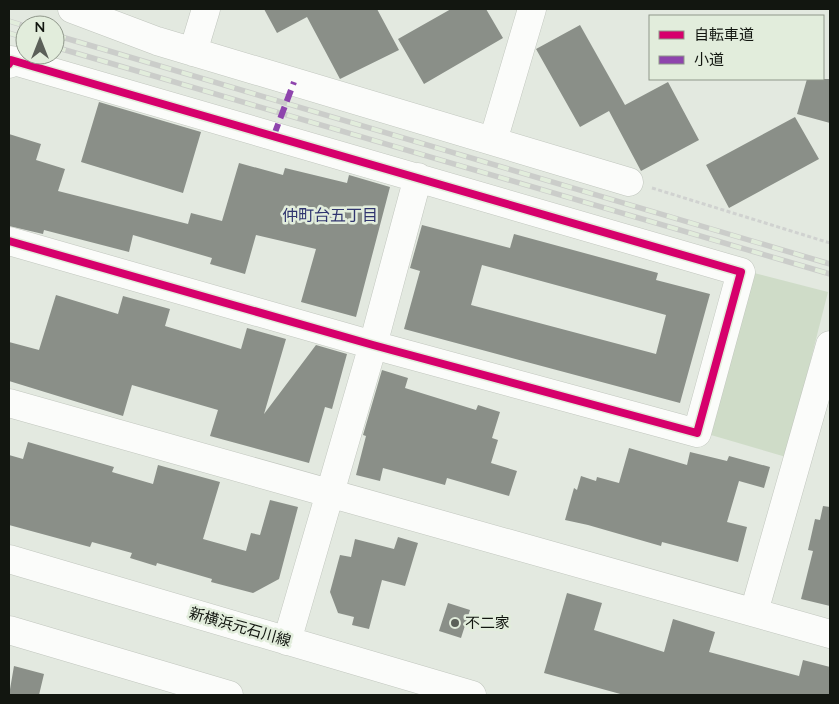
<svg xmlns="http://www.w3.org/2000/svg" width="839" height="704" font-family="Lato,'Noto Sans JP',sans-serif">
<rect width="100%" height="100%" fill="#e3e9e0"/>
<path fill="#cfdcc8" d="M754,273L828,292L786,457L711,435Z"/>
<path fill="#8a8f88" fill-rule="evenodd" d="M264,9H377L399,50L340,79L307,17L277,33Z
M451,9H486L503,38L424,84L398,39Z
M580,25L625,105L668,82L699,140L641,171L609,111L580,127L536,49Z
M807,79H830V123L797,114Z
M99,102L201,132L183,193L81,162Z
M795,117L819,159L729,208L706,165Z
M9,134L41,144L36,160L65,169L58,191L188,224L191,213L222,221L239,163L283,175L285,168L347,183L349,175L390,187L356,317L301,302L316,249L256,235L245,274L210,264L212,258L133,235L129,252L44,230L43,234L9,226Z
M422,225L510,248L514,234L658,273L656,280L710,294L680,403L404,329L420,271L410,268ZM482,265L666,315L656,354L471,305Z
M56,295L118,314L123,296L170,309L165,326L241,349L247,328L286,339L264,414L316,345L347,354L332,409L325,407L309,463L210,436L218,410L132,385L123,416L9,381V342L39,350Z
M382,370L408,378L405,388L476,410L478,405L500,412L492,438L498,440L491,463L517,471L509,496L447,478L445,485L383,468L380,481L356,475L366,436L363,435Z
M28,442L114,467L112,472L153,484L158,465L220,482L203,539L246,551L251,533L260,535L270,500L298,507L279,579L253,593L211,582L212,579L157,563L156,566L130,558L132,553L92,542L90,547L9,525V455L23,459Z
M629,448L687,465L690,452L727,461L729,456L770,467L764,488L739,481L727,522L747,527L738,562L662,542L661,546L588,525L565,520L574,488L577,490L581,476L596,481L597,477L619,483Z
M823,506L830,507V606L801,599L813,551L808,550L815,519L820,520Z
M398,537L418,543L405,586L382,580L369,629L352,625L354,617L338,613L330,592L340,555L351,557L355,539L394,549Z
M567,593L602,603L594,630L664,652L673,619L715,632L709,652L799,676L803,660L830,667V695H624L544,673Z
M448,603L470,610L461,638L439,631Z
M14,666L44,674L39,695H9Z"/>
<g fill="none" stroke-linecap="round" stroke-linejoin="round">
<g stroke="#c1c6be" stroke-width="29">
<path id="minor" d="M72,9L157,41L629,182
M193,52L206,9
M9,64L11,60L741,272L697,433L373,345L9,241
M493,141L532,9
M9,403L830,634
M9,559L472,695
M754,612L830,345
M9,630L229,695
M287,641L373,345L418,177"/>
</g>
<path stroke="#d0d2d0" stroke-width="3" stroke-dasharray="4 2.5" stroke-linecap="butt" d="M652,188L830,243"/>
<use href="#minor" stroke="#fbfcfa" stroke-width="28"/>
<g stroke="#cbcdca" stroke-width="5.5">
<path id="rail" d="M9,21L25,26
M9,33L25,38
M55,35L830,264
M55,47L830,274"/>
</g>
<use href="#rail" stroke="#e2eddc" stroke-width="4" stroke-dasharray="11" stroke-linecap="butt"/>
<path stroke="#8e44ad" stroke-width="6" stroke-dasharray="12 6" stroke-linecap="butt" d="M274,135L294,82"/>
<g stroke="#e2eddc" stroke-width="11">
<path id="cycleway" d="M9,64L11,60L741,272L697,433L373,345L9,241"/>
</g>
<use href="#cycleway" stroke="#d6006c" stroke-width="8"/>
</g>
<circle fill="#5b6059" stroke="#e2eddc" stroke-width="2" cx="455" cy="623" r="5"/>
<g text-anchor="middle" stroke-width="5" stroke-linejoin="round" paint-order="stroke">
<g font-size="15" fill="#121610" stroke="#e2eddc" text-anchor="start">
<text x="465" y="628">不二家</text>
</g>
<g font-size="15" fill="#121610" stroke="#e2eddc">
<text transform="translate(240 627) rotate(16)" y="5">新横浜元石川線</text>
</g>
<g font-size="16" fill="#30356f" stroke="#e2eddc">
<text x="330" y="221">仲町台五丁目</text>
</g>
</g>
<rect width="839" height="704" fill="none" stroke="#121610" stroke-width="20"/>
<rect x="649" y="15" width="175" height="65" fill="#e2eddc" stroke="#8f978a"/>
<rect x="659" y="31" width="25" height="8" fill="#d6006c" stroke="#8f978a"/>
<text x="694" y="40" font-size="15" fill="#121610">自転車道</text>
<rect x="659" y="56" width="25" height="8" fill="#8e44ad" stroke="#8f978a"/>
<text x="694" y="65" font-size="15" fill="#121610">小道</text>
<g transform="translate(40 40)"><circle r="24" fill="#e2eddc" stroke="#8f978a"/>
<path d="M0-4L9 19L0 12L-9 19Z" fill="#5b6059"/>
<text y="-8" font-size="14" font-weight="bold" text-anchor="middle" fill="#121610">N</text>
</g>
</svg>
